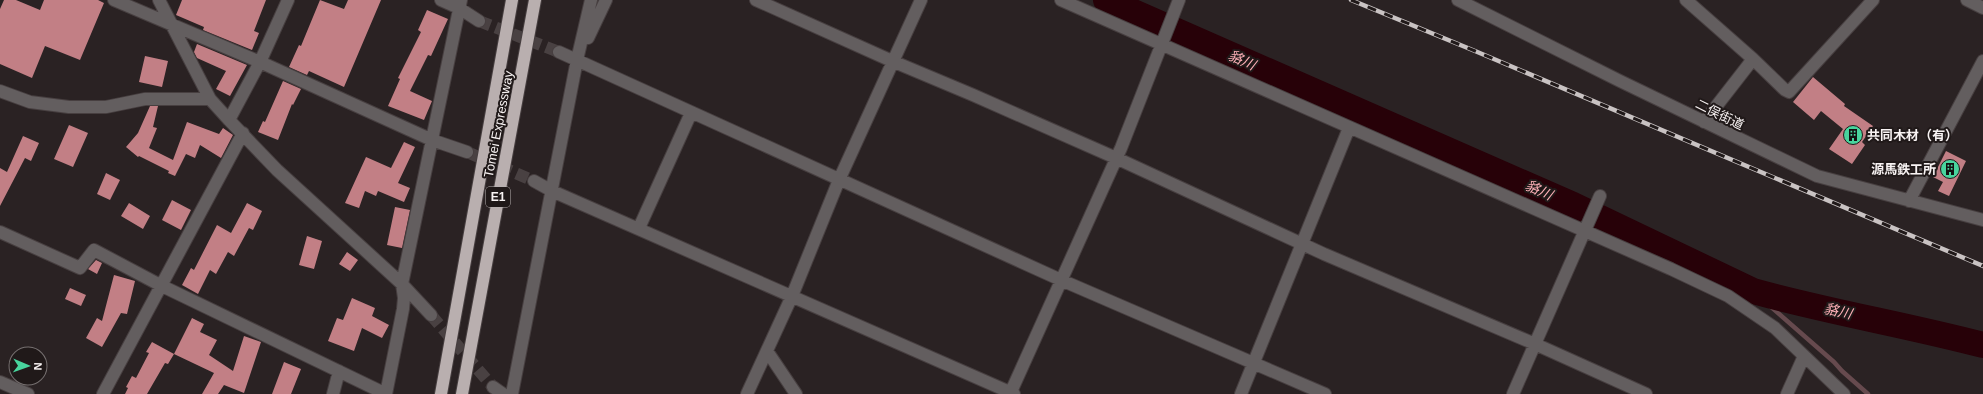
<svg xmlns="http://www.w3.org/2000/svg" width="1983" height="394" font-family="Arial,'Noto Sans JP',sans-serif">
<rect width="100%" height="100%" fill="#2a2223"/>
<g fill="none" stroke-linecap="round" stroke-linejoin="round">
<path stroke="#664a4e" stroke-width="4.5" d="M1753,291L1834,362L1842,371L1868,394"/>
<path stroke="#270108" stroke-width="26" d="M1106,0L1573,205L1753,291C1829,312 1907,325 1983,345"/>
</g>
<path fill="#c27f85" d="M4,0H16L40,10L44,0H98L104,3L80,60L45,46L32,78L0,64V9Z
M182,0H266L254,31L259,33L252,50L203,30L204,27L176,15Z
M320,0L344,9L348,0H381L344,87L309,71L307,75L289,67L299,45L301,46Z
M427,10L448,19L431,56L428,55L410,91L432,101L424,120L388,106L400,79L398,78L421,32L418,30Z
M197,44L247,65L230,96L216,89L226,71L197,58L194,52Z
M145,56L168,61L162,87L139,82Z
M1813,77L1845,104L1844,106L1873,126L1862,142L1865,145L1852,164L1829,149L1843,129L1821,111L1814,120L1793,102Z
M283,81L301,89L293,105L292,104L278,140L258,132L263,121L265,122Z
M150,106H158L153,127L157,128L149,148L173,160L187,122L219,134L223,128L233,135L221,158L200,145L195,158L186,154L175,176L168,173L169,171L139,156L138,157L126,147L138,133Z
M69,125L88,133L73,167L54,159Z
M23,136L39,143L31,161L25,158L0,206V168L7,172Z
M404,142L415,147L398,183L410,188L404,202L378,191L376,196L365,191L359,208L345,203L366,157L391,168Z
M1946,151L1966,161L1949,196L1938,191L1943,182L1933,177Z
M106,173L120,180L110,200L97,194Z
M172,200L191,210L181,230L162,220Z
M129,203L150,216L143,229L121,216Z
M247,203L262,211L253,230L249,228L234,256L228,252L216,274L210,270L198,294L182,285L191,268L194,270L217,225L231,233Z
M395,207L410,210L402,248L387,245Z
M307,236L322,241L314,269L299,265Z
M347,252L358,260L350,271L339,264Z
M96,260L102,263L97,274L88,269Z
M114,275L135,281L127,314L121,313L102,347L86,338L97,318L102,321Z
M70,288L86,295L81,306L65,299Z
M352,298L375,308L372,316L389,325L382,338L362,328L354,351L328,341L337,318L343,320Z
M192,318L204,324L200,332L217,340L209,355L233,371L244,336L261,342L244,393L224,385L218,394H202L214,373L174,354Z
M152,342L174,354L168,364L165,363L147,394H125L128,388L126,387L132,376L136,378L149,353L146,352Z
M284,362L301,369L291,394H272Z"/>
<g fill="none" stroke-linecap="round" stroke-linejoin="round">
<path stroke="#494142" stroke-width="12" stroke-dasharray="12 6" stroke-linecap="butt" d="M479,21L559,52
M467,152L534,181
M431,315L493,387"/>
<g stroke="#473f40" stroke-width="14">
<path id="minor" d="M114,0L260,62L432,140L467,152
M159,0L210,99L229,120L277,170L402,284L431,315
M441,0L459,8L479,21
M756,0L892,61L973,95L1116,158L1324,254L1535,344L1646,394
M1061,0L1671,269L1728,296L1775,328L1844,394
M1458,0L1620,81L1817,176L1983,220
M1686,0L1753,59L1785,90L1789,92L1873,0
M1967,0L1983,8
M588,38L606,0
M559,52L1061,280L1325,394
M0,91L30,102L69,107H106L145,99H210
M229,120L260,62L288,0
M1704,122L1753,59
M534,181L552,191L1014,394
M1909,201L1983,61
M639,228L691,113
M0,232L80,268L94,250L160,285L386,394
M767,351L796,394
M0,382L28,394
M493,387L503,394
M103,394L243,133
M333,394L339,371
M386,394L403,309L404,298L402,284L461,0
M512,394L577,60L591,0
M747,394L792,296L839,180L921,0
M1010,394L1121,148L1179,0
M1241,394L1349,128
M1513,394L1600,196
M1787,394L1804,356"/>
</g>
<g stroke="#473f40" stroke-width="14">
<path id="highway" d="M441,394L512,0
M462,394L535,0"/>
</g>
<use href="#minor" stroke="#635e5f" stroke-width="12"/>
<use href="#highway" stroke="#b9afaf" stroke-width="12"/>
<g stroke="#c9c3c3" stroke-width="4.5">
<path id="rail" d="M1351,0L1475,51L1983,266"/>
</g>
<use href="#rail" stroke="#201919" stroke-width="3" stroke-dasharray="9" stroke-linecap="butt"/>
</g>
<defs>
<g id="building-disc" transform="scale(1)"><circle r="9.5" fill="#48d49d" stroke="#201919"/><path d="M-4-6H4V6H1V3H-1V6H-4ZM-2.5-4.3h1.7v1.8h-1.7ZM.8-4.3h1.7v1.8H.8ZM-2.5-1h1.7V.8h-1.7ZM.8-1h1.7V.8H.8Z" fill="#111"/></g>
</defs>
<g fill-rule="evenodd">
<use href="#building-disc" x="1853" y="135"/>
<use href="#building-disc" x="1950" y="169"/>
</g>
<g text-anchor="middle" stroke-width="4" stroke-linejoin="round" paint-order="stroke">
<rect fill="#201919" stroke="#b7b2b2" stroke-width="1" x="486" y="187" width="24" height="20" rx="3"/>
<g font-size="12" font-weight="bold" fill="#f8f3f3">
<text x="498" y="201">E1</text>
</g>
<g font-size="13" fill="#f8f3f3" stroke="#201919">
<text transform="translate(1720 114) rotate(26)" y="5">二俣街道</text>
<text transform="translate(498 124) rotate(-79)" y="5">Tomei Expressway</text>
</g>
<g font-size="13" font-weight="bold" fill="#f8f3f3" stroke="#201919" text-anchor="start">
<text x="1867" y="140">共同木材（有）</text>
<text x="1936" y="174" text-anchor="end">源馬鉄工所</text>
</g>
<g font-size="14" font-style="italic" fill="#ffb1b8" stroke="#201919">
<text transform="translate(1242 60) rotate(24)" y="5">貉川</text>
<text transform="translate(1539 190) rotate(24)" y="5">貉川</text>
<text transform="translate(1838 311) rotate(13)" y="5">貉川</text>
</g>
</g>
<g transform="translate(28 366) rotate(92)"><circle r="19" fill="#201919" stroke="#767070"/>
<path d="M0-3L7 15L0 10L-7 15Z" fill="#48d49d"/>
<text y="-6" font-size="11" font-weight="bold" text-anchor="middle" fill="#f8f3f3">N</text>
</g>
</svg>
